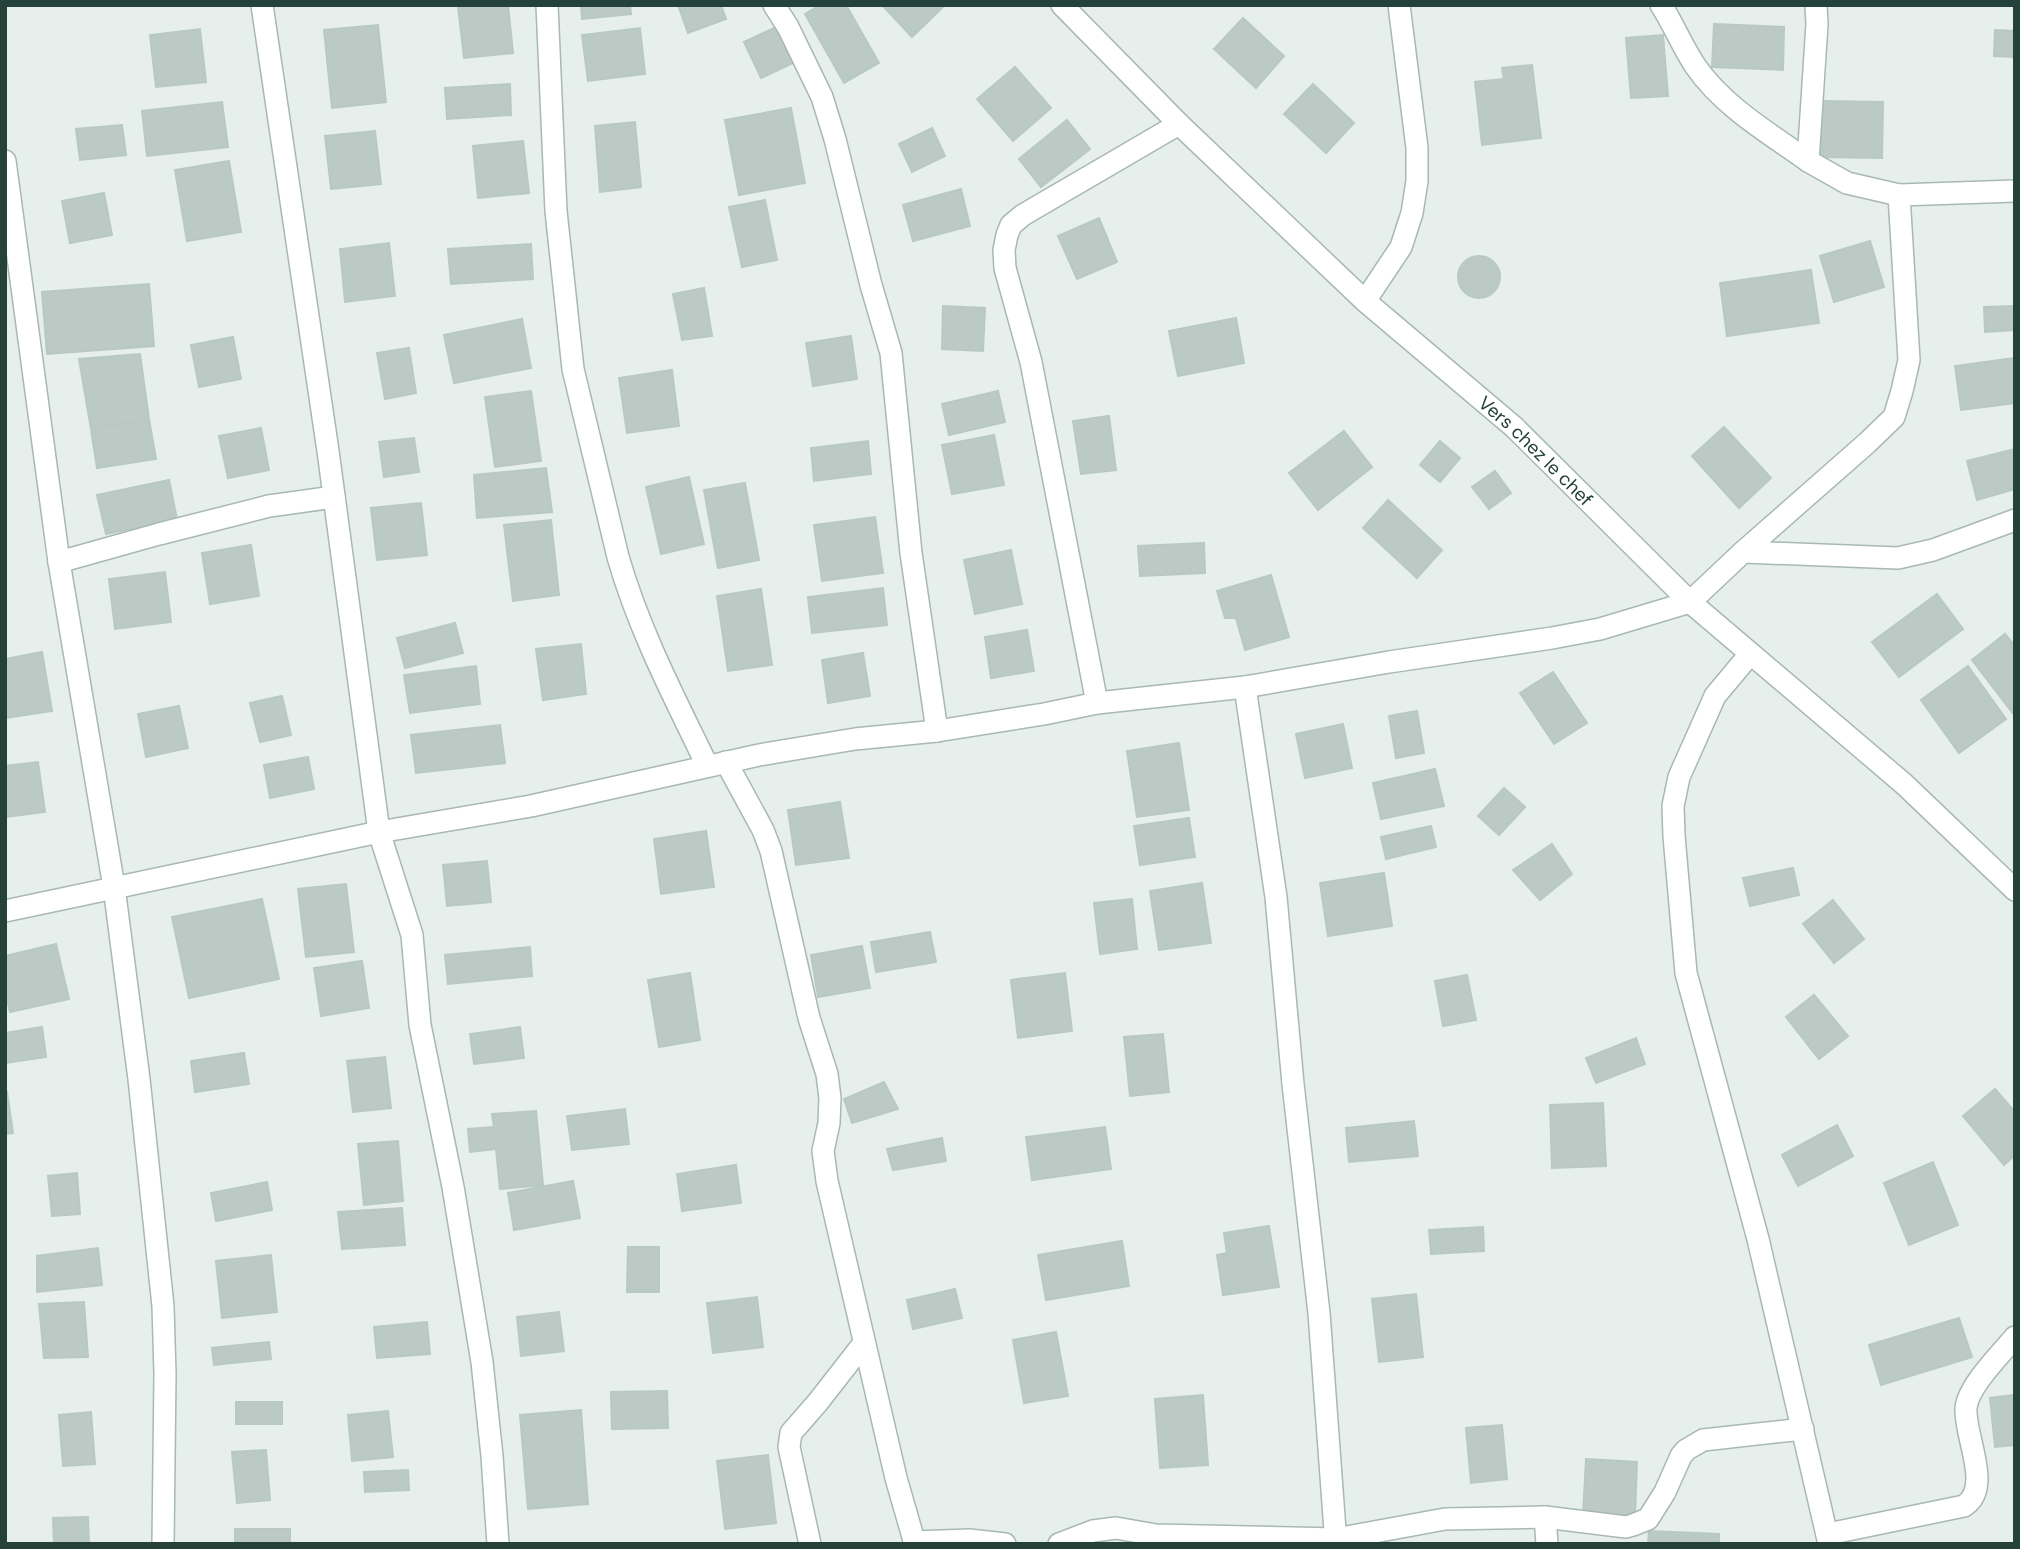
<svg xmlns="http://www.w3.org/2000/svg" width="2020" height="1549" font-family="'DM Sans',sans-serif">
<rect width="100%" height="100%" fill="#e6efeb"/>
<path fill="#bbcac4" stroke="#b8c9c2" stroke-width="2" d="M508,5L513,53L464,58L458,6Z
M581,5H630L631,14L582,19Z
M678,5H721L726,19L688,33Z
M821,5H846L879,63L844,83L805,14Z
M882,5H945L912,37Z
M1243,18L1284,56L1256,88L1214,49Z
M1714,24L1784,27L1783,70L1712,67Z
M378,25L386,102L332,108L324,30Z
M778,26L795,62L761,78L744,42Z
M640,28L645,74L588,81L582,35Z
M200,29L206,82L156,87L150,35Z
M1995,30L2015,31V57L1994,56Z
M1663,35L1668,96L1631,98L1626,38Z
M1532,65L1541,138L1482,145L1475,82L1504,79L1502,68Z
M1015,67L1051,108L1013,141L977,99Z
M510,84L511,115L447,119L445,88Z
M1313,84L1354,123L1326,153L1284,114Z
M1821,101L1883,102L1882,158L1820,157Z
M222,102L228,147L147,156L142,111Z
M791,108L805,183L739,195L725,120Z
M1067,120L1090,149L1041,187L1019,159Z
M635,122L641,187L600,192L595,126Z
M122,125L126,155L80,160L76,129Z
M932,128L945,156L912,172L899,144Z
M375,131L381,184L331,189L325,136Z
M523,141L529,193L478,198L473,146Z
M229,161L241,232L187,241L175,170Z
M961,189L970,226L913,241L903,205Z
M104,193L112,235L70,243L62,201Z
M765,200L777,260L742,267L729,207Z
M1099,218L1117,262L1077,279L1058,236Z
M1870,241L1884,287L1834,302L1820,256Z
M389,243L395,296L345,302L340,249Z
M531,244L533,279L451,284L448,249Z
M1458 277a21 21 0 1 1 42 0a21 21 0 1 1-42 0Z
M1811,270L1819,323L1727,336L1720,283Z
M149,284L154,346L47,354L42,292Z
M704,288L712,336L682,340L673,294Z
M943,306L985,308L983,351L942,349Z
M2015,306V330L1985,332L1984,307Z
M1236,318L1244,363L1178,376L1169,331Z
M522,319L531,368L454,383L444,335Z
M851,336L857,379L813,386L806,343Z
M233,337L241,379L199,387L191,345Z
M409,348L416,393L385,399L377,353Z
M140,354L149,419L91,429L79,359Z
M2015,358V403L1961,410L1955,366Z
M672,370L679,426L627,433L619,378Z
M531,391L541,461L495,467L485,397Z
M998,391L1005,422L949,435L942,404Z
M1109,416L1116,470L1081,474L1073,421Z
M149,419L156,459L97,468L91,429Z
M1724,427L1771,478L1739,508L1692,456Z
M261,428L269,470L228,478L219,436Z
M1344,431L1372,467L1318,510L1289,473Z
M994,435L1004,485L952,494L942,445Z
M414,438L419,472L384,477L379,442Z
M868,441L871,474L814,481L811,448Z
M1440,441L1460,458L1440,482L1420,465Z
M2015,449V489L1977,500L1967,461Z
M546,468L552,512L477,518L474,475Z
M1495,471L1511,493L1489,509L1472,487Z
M689,477L704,544L661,554L646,487Z
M169,480L177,519L106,534L97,495Z
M745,483L759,560L718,568L704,490Z
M1388,500L1442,550L1417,578L1363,528Z
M421,503L427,555L377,560L371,508Z
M875,517L883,573L822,581L814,525Z
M551,520L559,595L513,601L504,525Z
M1204,543L1205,573L1140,576L1138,546Z
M251,545L259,596L210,604L202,553Z
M1011,550L1022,604L975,614L964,560Z
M165,572L171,622L115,629L109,579Z
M1271,575L1289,637L1245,650L1236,618H1225L1217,591Z
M883,588L887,625L812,633L808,597Z
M761,589L772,665L728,671L717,596Z
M1937,594L1963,629L1899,677L1872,642Z
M455,623L463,653L405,668L397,638Z
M1027,630L1034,671L991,678L985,637Z
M2005,634L2015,646V716L1972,660Z
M581,644L586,694L543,700L536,649Z
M42,652L52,711L5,718V659Z
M863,653L870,696L828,703L822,660Z
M476,666L480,704L410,713L404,675Z
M1968,666L2006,719L1959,753L1921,700Z
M1553,672L1587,723L1554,744L1520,693Z
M282,696L291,735L260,742L250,703Z
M179,706L188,748L146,757L138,714Z
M1417,711L1424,753L1396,758L1389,716Z
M1343,724L1352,768L1305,778L1296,734Z
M500,725L505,763L416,773L411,735Z
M1179,743L1189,810L1137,817L1127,751Z
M308,757L314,789L270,798L264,765Z
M38,762L45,812L5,817V766Z
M1435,769L1444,806L1381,819L1373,783Z
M1504,788L1525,807L1499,835L1478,816Z
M840,802L849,858L796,865L788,810Z
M1189,818L1195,857L1140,865L1134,826Z
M1431,826L1436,847L1386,859L1381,837Z
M706,831L714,887L661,894L654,839Z
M1552,844L1572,874L1540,900L1513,870Z
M487,861L491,902L447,906L443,865Z
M1793,868L1799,895L1750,906L1743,878Z
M1384,873L1392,926L1328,936L1320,883Z
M1202,883L1211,943L1159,950L1150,891Z
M346,884L354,952L306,957L298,889Z
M262,899L279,979L189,998L172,917Z
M1132,899L1137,949L1100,954L1094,903Z
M1833,900L1864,939L1834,963L1803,924Z
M930,932L936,962L876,972L871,942Z
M56,944L69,999L10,1012L5,991V956Z
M862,946L870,988L818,997L811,955Z
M530,947L532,976L448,984L445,955Z
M362,961L369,1008L321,1016L314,968Z
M690,973L700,1040L659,1047L648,980Z
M1065,973L1072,1031L1018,1038L1011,980Z
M1467,975L1476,1020L1443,1026L1435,981Z
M1814,995L1848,1036L1819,1059L1786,1017Z
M42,1027L46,1057L5,1063V1033Z
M520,1027L524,1058L474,1064L470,1034Z
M1163,1034L1169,1092L1130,1096L1124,1037Z
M1636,1038L1645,1064L1596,1083L1586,1058Z
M244,1053L249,1084L195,1092L191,1061Z
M385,1057L391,1108L353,1112L347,1061Z
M884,1082L898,1109L852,1123L844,1099Z
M1995,1089L2015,1112V1155L2004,1165L1963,1116Z
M5,1092H7L13,1133L5,1134Z
M1603,1103L1606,1166L1552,1168L1550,1105Z
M625,1109L629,1144L572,1150L567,1116Z
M536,1111L543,1185L500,1189L496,1149L470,1152L468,1129L494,1127L492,1114Z
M1414,1121L1418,1156L1349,1162L1346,1128Z
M1837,1125L1853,1156L1798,1186L1782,1155Z
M1105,1127L1111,1169L1032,1180L1026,1137Z
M942,1138L946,1161L893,1170L887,1149Z
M398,1141L403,1201L364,1205L358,1144Z
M1933,1162L1958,1225L1909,1245L1884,1183Z
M736,1165L741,1203L682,1211L677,1174Z
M77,1173L80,1214L52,1216L48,1176Z
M573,1181L580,1218L514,1230L508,1193Z
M267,1182L272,1210L216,1221L211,1193Z
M402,1208L405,1245L342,1249L338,1212Z
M1269,1226L1279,1287L1223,1295L1217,1255L1227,1253L1224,1233Z
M1483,1227L1484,1251L1431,1254L1429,1230Z
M1122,1241L1129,1286L1046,1300L1038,1255Z
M628,1247H659V1292H627Z
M98,1248L102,1285L37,1292V1256Z
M271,1255L277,1312L222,1318L216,1261Z
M955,1289L962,1318L913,1329L907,1300Z
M1416,1294L1423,1357L1379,1362L1372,1299Z
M757,1297L763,1347L713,1353L707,1303Z
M84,1302L88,1357L44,1358L39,1304Z
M559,1312L564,1351L521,1356L517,1317Z
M1959,1318L1972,1357L1881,1385L1869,1345Z
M427,1322L430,1354L377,1358L374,1327Z
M1056,1332L1068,1396L1024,1403L1013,1340Z
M269,1342L271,1359L214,1365L212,1348Z
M667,1391L668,1428L612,1429L611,1392Z
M1203,1395L1208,1465L1160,1468L1155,1399Z
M2015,1395V1445L1995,1447L1990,1398Z
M236,1402H282V1424H236Z
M581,1410L588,1504L528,1509L520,1415Z
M388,1411L393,1457L352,1461L348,1415Z
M91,1412L95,1464L63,1466L59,1415Z
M1502,1425L1507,1479L1471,1483L1466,1428Z
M266,1450L270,1500L237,1503L232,1452Z
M768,1455L776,1523L725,1529L717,1461Z
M1586,1459L1637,1462L1635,1517L1583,1514Z
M408,1470L409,1490L365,1492L364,1472Z
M88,1517L89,1544H54L53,1518Z
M235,1529H290V1544H235Z
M1649,1531L1719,1534V1544H1648Z"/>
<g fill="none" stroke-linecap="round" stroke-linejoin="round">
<g stroke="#a8b8b2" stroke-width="24">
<g id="minor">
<path d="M262,5L328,451L379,832L412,935L420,1025L453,1187L482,1362L492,1456L498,1544"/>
<path d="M547,5L556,211L573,369L618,557C639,630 674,697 707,765"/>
<path d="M774,5L788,27L822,97L835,139L871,285L891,353L911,553L937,731"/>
<path id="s1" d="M1062,5L1179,124L1365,301L1514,427L1690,602L1904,784L2015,890"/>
<path d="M1661,5C1674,25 1683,48 1696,67C1724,107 1769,133 1808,161"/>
<path d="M1816,5L1817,24L1808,161L1847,183L1899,195"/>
<path d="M5,161L59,562L114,887L139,1079L163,1306L165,1374L163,1544"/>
<path d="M1365,301L1401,247L1412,213L1417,181V148L1399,5"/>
<path d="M1743,552L1898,558L1933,550L2015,520"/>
<path d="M59,562L159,534L269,506L334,497"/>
<path d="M1750,654L1715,696L1679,777L1673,806L1674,836L1686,973L1758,1239L1829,1544"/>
<path d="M1245,687L1276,897L1293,1084L1319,1313L1336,1544"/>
<path d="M1097,703L1031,362L1005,268L1004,250L1007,235L1011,225L1023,215L1179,124"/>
<path d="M726,762L763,830L771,851L809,1018L827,1074L830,1098L829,1123L823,1151L827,1181L896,1478L915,1544"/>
<path d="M5,911L379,832L531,806L759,755L855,739L937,731L1044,714L1097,703L1245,687L1389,662L1552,638L1600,629L1690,602L1743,552L1867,443L1894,417L1902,391L1909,360L1899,195L2015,191"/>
<path d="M1545,1517L1547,1544"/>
<path d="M1828,1534L1964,1506C1993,1488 1964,1436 1966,1408C1968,1386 2001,1354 2015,1337"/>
<path d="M914,1542L969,1540L1005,1544"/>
<path d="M810,1544L789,1447L791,1433L818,1402L864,1343"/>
<path d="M1059,1544L1093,1531L1116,1528L1156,1535L1336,1539L1445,1519L1545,1517L1626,1527L1633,1525L1648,1519L1665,1492L1681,1456L1686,1450L1703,1440L1803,1429"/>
</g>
</g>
<use href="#minor" stroke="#fff" stroke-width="21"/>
</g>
<g text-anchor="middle" stroke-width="5" stroke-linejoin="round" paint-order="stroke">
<g font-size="19" fill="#24423a" stroke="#f7fbf9">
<text dy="7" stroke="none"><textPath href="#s1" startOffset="651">Vers chez le chef</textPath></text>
</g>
</g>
<rect width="2020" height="1549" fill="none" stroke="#24423a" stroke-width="14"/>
</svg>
